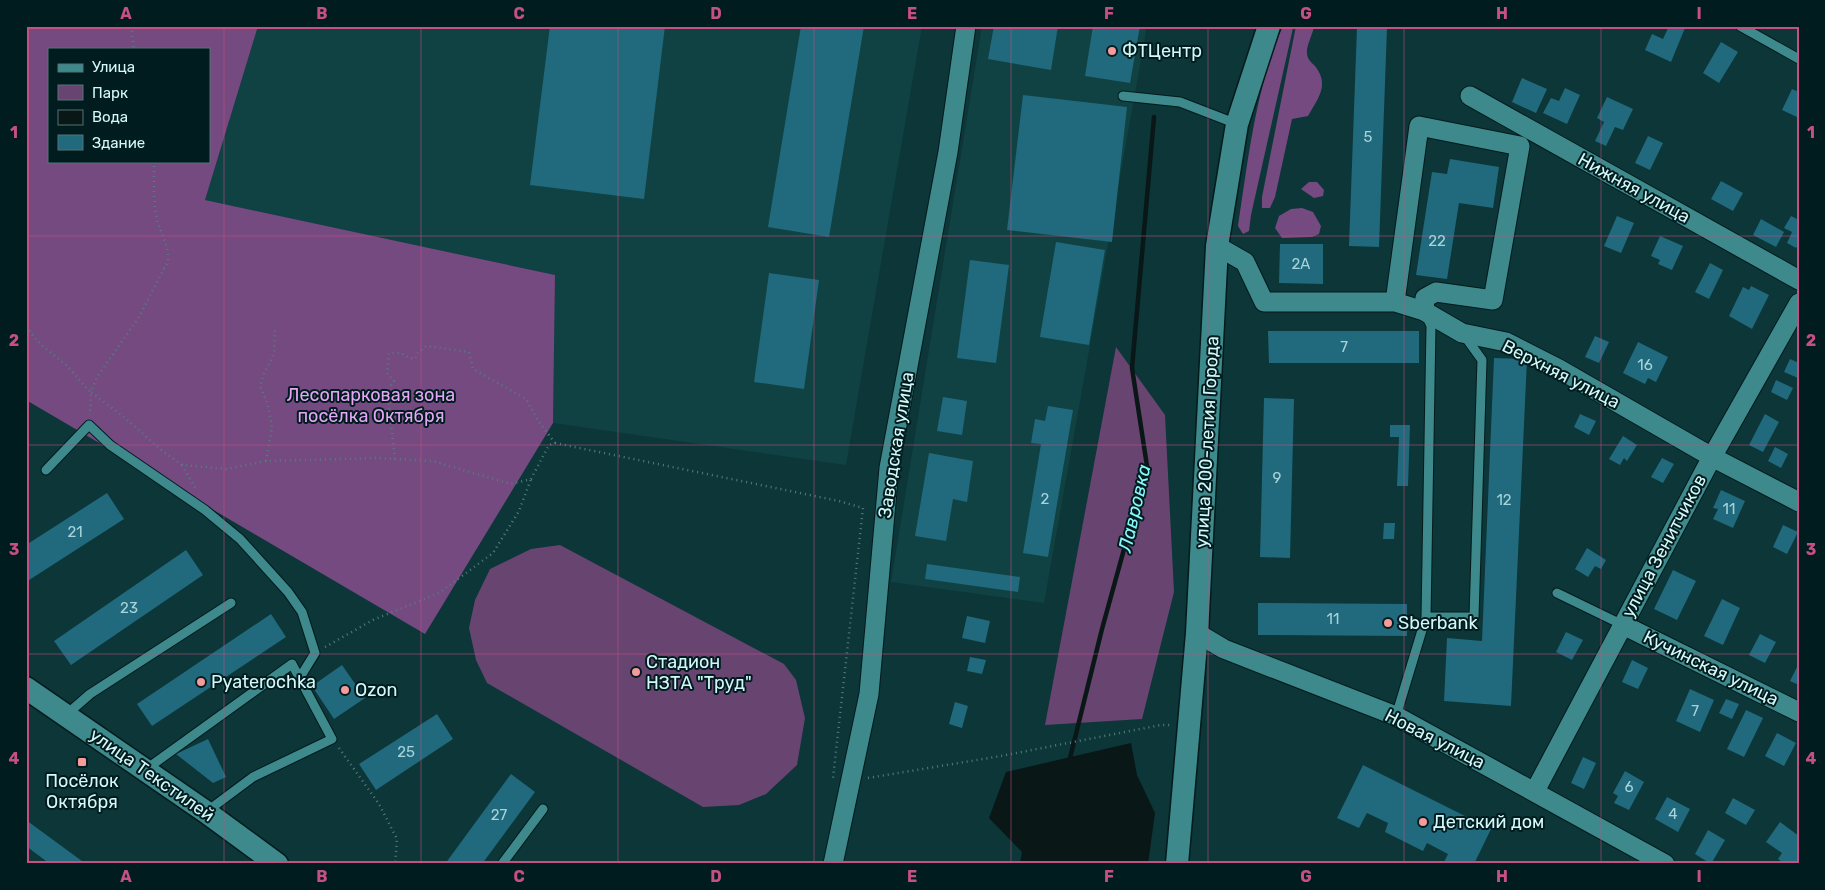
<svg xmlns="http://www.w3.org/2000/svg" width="1825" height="890" font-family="Rubik,sans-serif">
<rect width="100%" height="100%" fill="#0c3638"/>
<path fill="#104244" d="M258,26H922L846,465L553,423L555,275L205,200Z
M982,26H1147L1044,603L891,582Z"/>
<path fill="#684471" d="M1116,347L1165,415L1174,592L1142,719L1045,725Z
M560,545L784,664L796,680L805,718L797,765L766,794L739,805L703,807L487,683L476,660L469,628L475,600L490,569L531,549Z"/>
<path fill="#754a80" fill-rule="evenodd" d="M26,26H258L205,200L555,275L553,423L425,634L26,400ZM49,49H209V161H49Z
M1283,26H1292L1293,28L1251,215L1249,231L1243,234L1238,226C1248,161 1256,86 1283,26Z
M1296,26H1314C1313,34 1306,46 1307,53C1307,59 1311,62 1315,66C1330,85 1318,98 1308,116L1292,119L1275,197L1270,208H1262V197Z
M1309,182H1317L1324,190L1323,196L1314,198L1301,189Z
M1302,208L1313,212L1321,226L1319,234L1312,237L1282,238L1275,228L1279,216L1291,209Z"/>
<path fill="#091717" d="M1131,743L1137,775L1155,813L1148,864H1020L1022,852L989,818L1006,772Z"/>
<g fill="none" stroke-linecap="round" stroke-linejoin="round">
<path stroke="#091717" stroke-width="4.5" d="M1069,762L1102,629L1147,466L1132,368L1154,117"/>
</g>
<path fill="#21697c" d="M550,26H665L644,199L530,185Z
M801,26H864L829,237L768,227Z
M994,26H1058L1051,70L988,59Z
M1093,26H1140L1130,83L1085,76Z
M1669,26H1681L1685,28L1671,62L1645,50L1652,34L1663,39Z
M1357,27L1387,28L1379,247L1349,246Z
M1721,42L1738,52L1719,83L1703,73Z
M1522,78L1547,89L1536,113L1512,102Z
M1565,88L1580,95L1567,124L1543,113L1551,98L1559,101Z
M1792,89L1799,92V118L1782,110Z
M1023,95L1127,107L1112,242L1007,230Z
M1607,97L1633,109L1623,130L1615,127L1606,146L1595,141L1604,122L1597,118Z
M1648,136L1663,143L1650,170L1635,163Z
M1450,159L1499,167L1493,208L1459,203L1447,279L1416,275L1432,172L1447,174Z
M1721,181L1743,193L1733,211L1711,199Z
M1617,216L1634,223L1621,253L1604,246Z
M1791,216L1799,220V243L1796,248L1787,243L1792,232L1784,228Z
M1761,219L1784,232L1776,247L1753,235Z
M1660,236L1683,246L1672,270L1658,264L1660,260L1651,256Z
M1056,242L1105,250L1089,345L1040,337Z
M1280,244H1323V284L1279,283Z
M970,260L1009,265L996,363L957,358Z
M1710,263L1723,270L1709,299L1695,292Z
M769,273L819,280L804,389L754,382Z
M1751,286L1769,295L1752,329L1729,316L1743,287L1749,290Z
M1268,331H1419V363H1269Z
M1595,336L1609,342L1599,363L1585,357Z
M1638,342L1668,357L1656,382L1648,378L1645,384L1623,373Z
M1494,358L1527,359L1511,706L1444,701L1447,638L1482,641Z
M1790,359L1799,363L1798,378L1784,372Z
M1776,380L1793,388L1787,400L1771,392Z
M943,397L967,401L962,435L937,431Z
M1264,398L1294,399L1290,558L1260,557Z
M1048,406L1073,410L1048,557L1023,553L1041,444L1031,443L1035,419L1045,421Z
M1580,414L1596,421L1589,435L1574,427Z
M1765,414L1779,422L1763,452L1749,445Z
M1390,425H1410L1408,486H1397L1399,437H1390Z
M1623,436L1637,445L1627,461L1624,458L1620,465L1609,459Z
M1775,447L1788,454L1781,468L1768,461Z
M929,453L973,461L967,502L953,499L946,541L915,536Z
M1662,458L1674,464L1663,483L1651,477Z
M1721,490L1745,501L1733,528L1713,519L1718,509L1713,508Z
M107,493L124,519L26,582V545Z
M1384,523H1395L1394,539H1383Z
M1783,525L1798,532L1787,554L1773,547Z
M1587,548L1606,560L1601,569L1595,566L1588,577L1575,569Z
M186,550L203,575L71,665L54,641Z
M927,564L1020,577L1018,592L925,579Z
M1673,570L1696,581L1677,620L1654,609Z
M1722,599L1740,608L1723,645L1704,636Z
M1258,603L1407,604V636L1258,635Z
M271,614L286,637L152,726L137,704Z
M967,616L990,621L985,643L962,638Z
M1566,632L1583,640L1572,660L1556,652Z
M1760,634L1776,642L1765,663L1749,655Z
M970,657L986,660L982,674L967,671Z
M1632,660L1648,668L1638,689L1622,682Z
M1799,663V685L1790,681Z
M342,665L365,698L334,719L312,686Z
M1690,689L1714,700L1700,732L1676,721Z
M1726,699L1739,704L1732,719L1719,713Z
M955,702L968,706L962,728L949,724Z
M1746,710L1763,718L1744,757L1727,749Z
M437,714L453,739L376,790L359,764Z
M1777,733L1796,743L1784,766L1765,756Z
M208,739L226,777L213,783L176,754Z
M1583,757L1596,763L1584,789L1571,783Z
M1363,765L1491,829L1474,864H1443L1448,854L1427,843L1423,851L1385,832L1388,823L1367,813L1359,828L1337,818Z
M1625,771L1644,782L1629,810L1614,803L1618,796L1613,793Z
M511,774L535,792L482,864H445Z
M1667,797L1690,809L1678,832L1655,819Z
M1733,798L1755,810L1746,825L1725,813Z
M26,820L86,864H50L26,846Z
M1780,822L1799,836V864H1785L1778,859L1782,853L1766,842Z
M1708,830L1725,840L1711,864L1695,854Z"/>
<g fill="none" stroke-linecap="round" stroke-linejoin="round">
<g stroke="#041b1c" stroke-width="11">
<path id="service" d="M1740,26L1799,59
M1123,96L1180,102L1237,124
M46,470L89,425L110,445L205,510L240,539L288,592L302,612L315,653L299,679
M1557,593L1623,625
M1426,617H1474L1482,360L1464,335
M66,715L90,694L231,603
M1396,716L1426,617L1431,326L1426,315
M145,770L292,664L332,739L253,777L206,812
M502,864L543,809"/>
</g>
<g stroke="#041b1c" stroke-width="21">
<path id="minor" d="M1470,96L1799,280
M1217,246L1245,262L1264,302H1395L1424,311L1462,333L1506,342L1559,369L1712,457L1799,502
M1395,302L1419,126L1520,146L1493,300L1436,292L1425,298L1424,311
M1623,625L1799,712
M1197,633L1224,649L1396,716L1665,864
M1535,791L1712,457L1799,303
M833,864L869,694L889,468L948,152L966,26"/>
</g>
<g stroke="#041b1c" stroke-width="25">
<path id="tertiary" d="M26,688L206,812L277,864
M1177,864L1197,633L1217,246L1237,124L1269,26"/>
</g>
<path stroke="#557d7f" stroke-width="2.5" stroke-dasharray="1 4" stroke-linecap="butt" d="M131,26L134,49
M154,161C154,181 153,201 157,220C161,234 169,246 168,261L139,317L97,377L91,392L125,418L160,449L182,465L227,469L266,461L378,458L432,461L511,484L531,479L549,445L555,443L839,501L863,508L833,778
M26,321C32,344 55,353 70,369C77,377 83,385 91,392L90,415
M395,459L387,391L394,381L387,373L389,353H401L409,358L415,359L418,353L426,346L469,352L473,369L526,399L539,422L555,443
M266,461L272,427L268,405L260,386L264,374L274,353L275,329
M182,465L196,489
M325,647L373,620L439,593L493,553L519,511L531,479
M339,748L379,804L397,839L395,864
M868,778L1001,756L1161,725H1170"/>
<use href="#service" stroke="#3d898c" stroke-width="9"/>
<use href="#minor" stroke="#3d898c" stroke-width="19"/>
<use href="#tertiary" stroke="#3d898c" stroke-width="22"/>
</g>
<path fill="none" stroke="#c65082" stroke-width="1" stroke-opacity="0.55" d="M224,26V864M421,26V864M618,26V864M814,26V864M1011,26V864M1208,26V864M1404,26V864M1601,26V864M26,236H1799M26,445H1799M26,654H1799"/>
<g fill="#f59b9c" stroke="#001c1e" stroke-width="2">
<circle cx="1112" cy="51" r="5"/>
<circle cx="1388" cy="623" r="5"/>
<circle cx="636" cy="672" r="5"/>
<circle cx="201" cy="682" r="5"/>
<circle cx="345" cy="690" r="5"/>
<rect x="77" y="757" width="10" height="10" rx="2.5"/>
<circle cx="1423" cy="822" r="5"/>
</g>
<g text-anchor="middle" stroke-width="4" stroke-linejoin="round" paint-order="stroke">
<g font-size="15" fill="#a7d4da">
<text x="1368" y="142">5</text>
<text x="1437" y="246">22</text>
<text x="1301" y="269">2А</text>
<text x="1344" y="352">7</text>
<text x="1645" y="370">16</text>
<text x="1277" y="483">9</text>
<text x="1045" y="504">2</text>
<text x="1504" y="505">12</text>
<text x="1729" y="514">11</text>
<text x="75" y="537">21</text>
<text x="129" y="613">23</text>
<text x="1333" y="624">11</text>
<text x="1695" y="716">7</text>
<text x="406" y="757">25</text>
<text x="1629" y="792">6</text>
<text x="1673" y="819">4</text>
<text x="499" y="820">27</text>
</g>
<g font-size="18" fill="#d4f8f9" stroke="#001c1e" text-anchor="start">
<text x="1122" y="57">ФТЦентр</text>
<text x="1398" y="629">Sberbank</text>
<text x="646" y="668">Стадион<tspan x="646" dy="21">НЗТА "Труд"</tspan></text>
<text x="211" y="688">Pyaterochka</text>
<text x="355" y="696">Ozon</text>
<text x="82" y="787" text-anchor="middle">Посёлок<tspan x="82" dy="21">Октября</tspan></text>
<text x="1433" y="828">Детский дом</text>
</g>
<g font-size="18" fill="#d4f8f9" stroke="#001c1e">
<text transform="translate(1634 188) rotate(29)" y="6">Нижняя улица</text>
<text transform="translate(1561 374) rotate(27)" y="6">Верхняя улица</text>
<text transform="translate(1207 442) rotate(-87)" y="6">улица 200-летия Города</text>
<text transform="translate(896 445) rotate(-81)" y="6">Заводская улица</text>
<text transform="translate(1664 546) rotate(-62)" y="6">улица Зенитчиков</text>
<text transform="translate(1711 668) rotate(26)" y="6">Кучинская улица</text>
<text transform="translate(1435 739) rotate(27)" y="6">Новая улица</text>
<text transform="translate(152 775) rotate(35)" y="6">улица Текстилей</text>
</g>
<g font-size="18" fill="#e5a6f6" stroke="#001c1e">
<text x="371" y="401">Лесопарковая зона<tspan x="371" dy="21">посёлка Октября</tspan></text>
</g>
<g font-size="19" font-style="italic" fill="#88f8fc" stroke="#001c1e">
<text transform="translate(1134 508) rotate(-77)" y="7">Лавровка</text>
</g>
</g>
<rect width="1825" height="890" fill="none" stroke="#001c1e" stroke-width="55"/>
<rect x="48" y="48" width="162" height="115" fill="#001c1e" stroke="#557476"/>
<rect x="58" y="64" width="25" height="8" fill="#3d898c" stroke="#557476"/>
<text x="92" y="72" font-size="15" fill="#d4f8f9">Улица</text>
<rect x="58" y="85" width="25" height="15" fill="#684471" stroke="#557476"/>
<text x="92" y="98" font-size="15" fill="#d4f8f9">Парк</text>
<rect x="58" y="110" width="25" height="15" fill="#091717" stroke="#557476"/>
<text x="92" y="122" font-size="15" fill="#d4f8f9">Вода</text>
<rect x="58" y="135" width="25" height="15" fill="#21697c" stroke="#557476"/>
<text x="92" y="148" font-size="15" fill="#d4f8f9">Здание</text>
<rect x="28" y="28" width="1770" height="834" fill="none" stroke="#c65082" stroke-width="2"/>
<g font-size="16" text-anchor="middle" font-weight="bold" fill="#c65082">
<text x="126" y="19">A</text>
<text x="322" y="19">B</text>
<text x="519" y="19">C</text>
<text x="716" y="19">D</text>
<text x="912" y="19">E</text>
<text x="1109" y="19">F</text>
<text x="1306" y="19">G</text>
<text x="1502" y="19">H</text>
<text x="1699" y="19">I</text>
<text x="14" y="138">1</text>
<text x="1811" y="138">1</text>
<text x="14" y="346">2</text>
<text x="1811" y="346">2</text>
<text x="14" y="555">3</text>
<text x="1811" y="555">3</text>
<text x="14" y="764">4</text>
<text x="1811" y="764">4</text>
<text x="126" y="882">A</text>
<text x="322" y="882">B</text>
<text x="519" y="882">C</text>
<text x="716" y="882">D</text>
<text x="912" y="882">E</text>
<text x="1109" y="882">F</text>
<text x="1306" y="882">G</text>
<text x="1502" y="882">H</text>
<text x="1699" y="882">I</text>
</g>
</svg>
